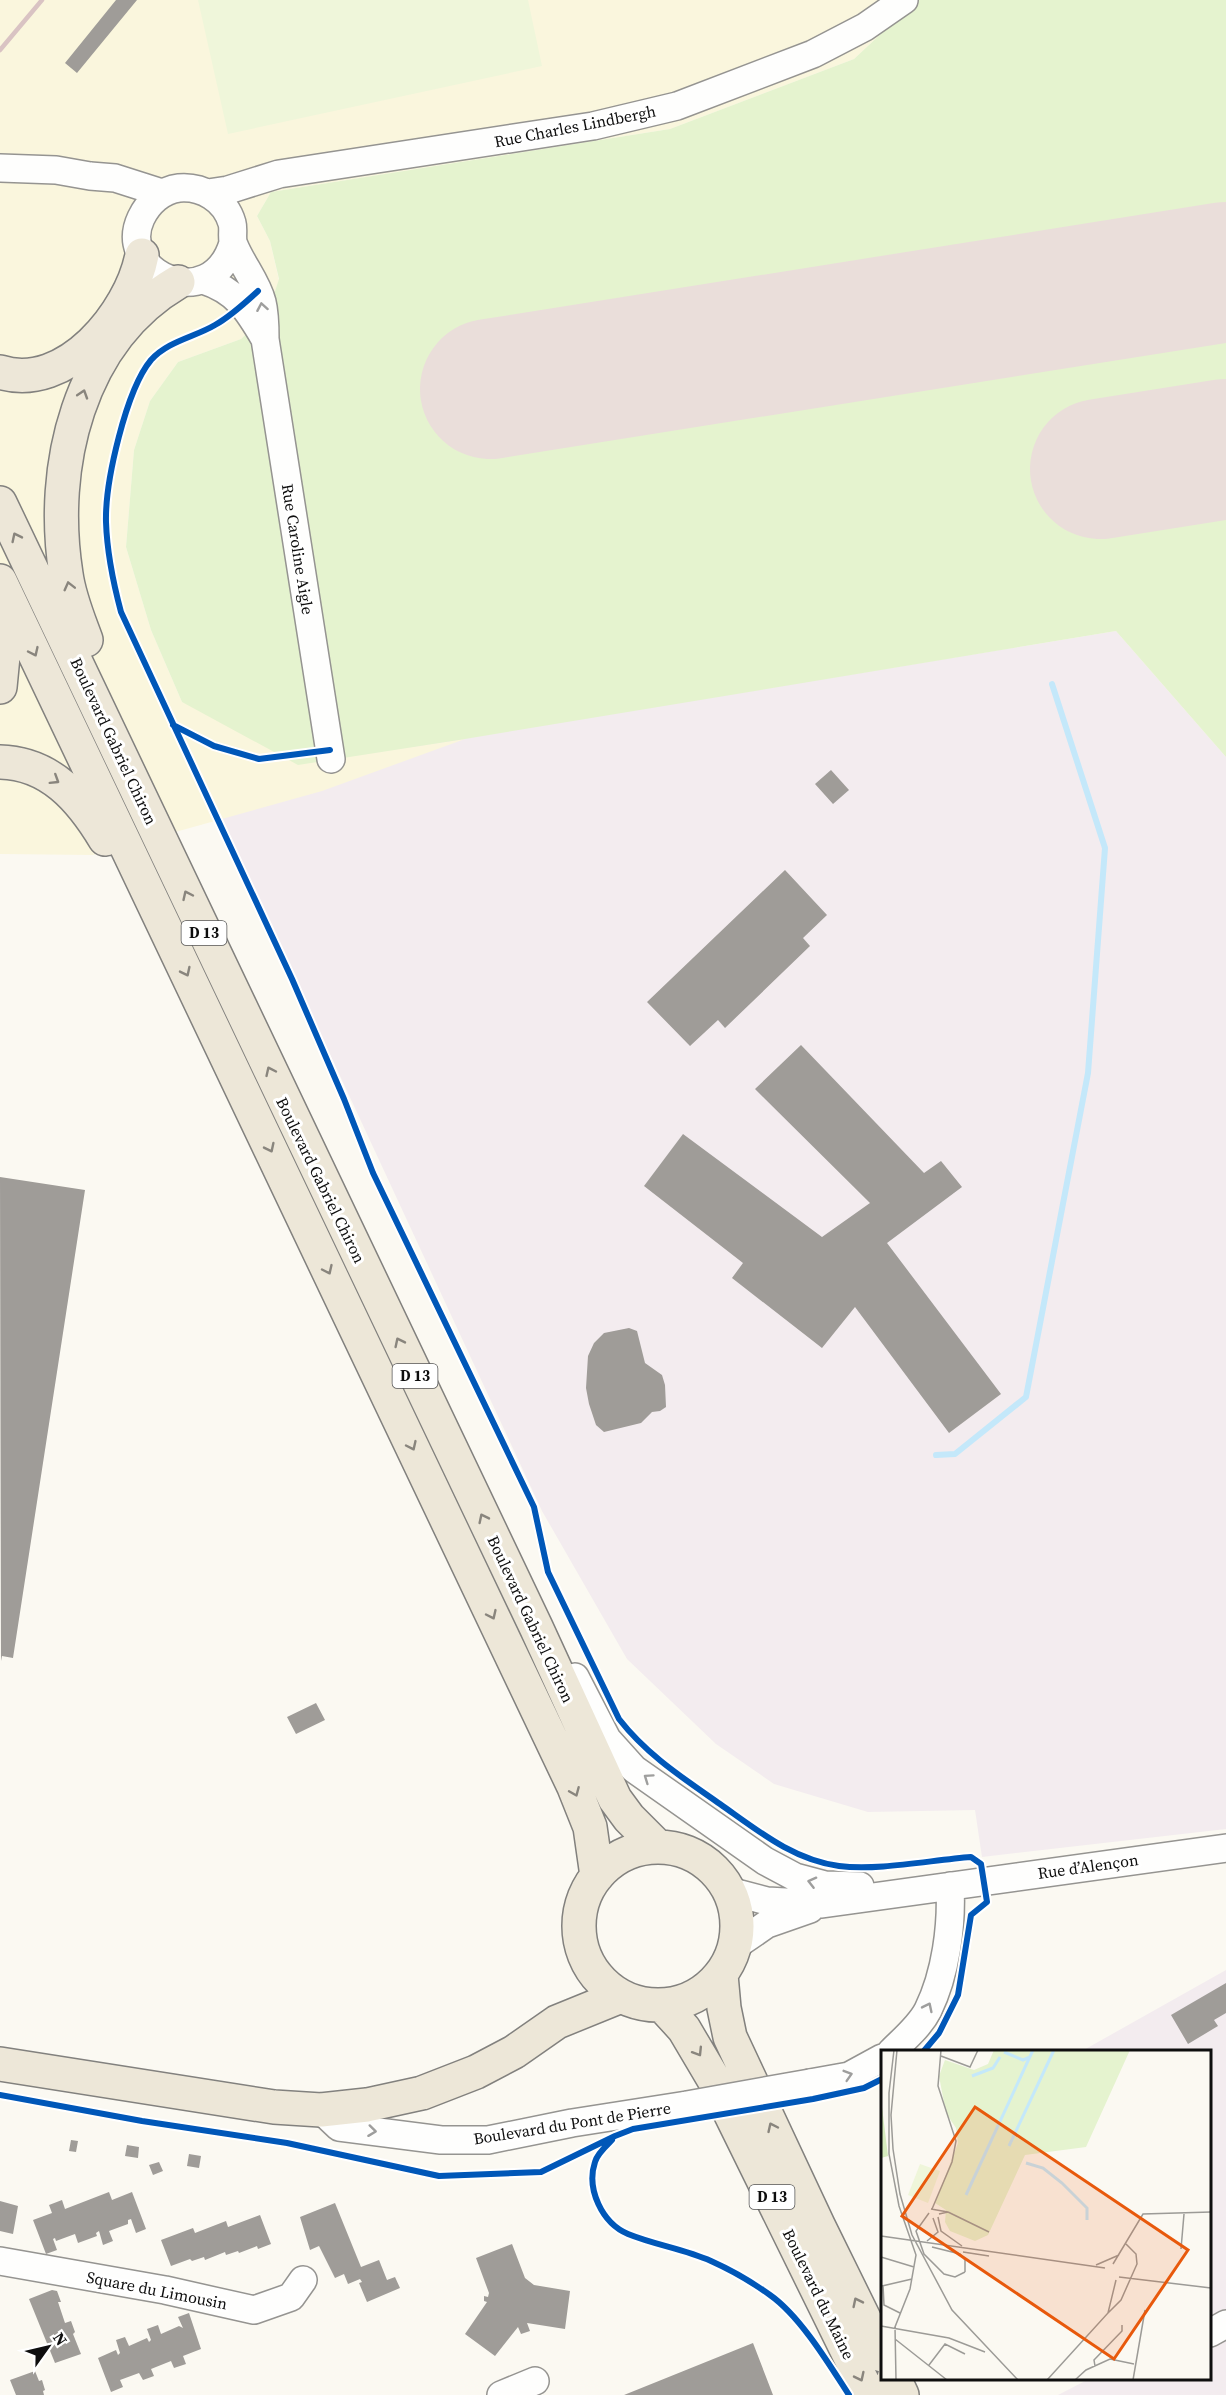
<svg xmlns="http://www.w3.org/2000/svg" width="1226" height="2395" font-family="'Source Serif 4',serif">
<rect width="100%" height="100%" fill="#fbf9f2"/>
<path fill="#f3ecef" d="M1116,631L1226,757V1829L982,1857L975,1810L868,1812L774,1784L716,1744L627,1659L542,1511L185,742L298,765Z
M1226,1970V2395H1058L1089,2379L1210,2378V2052L1082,2051Z"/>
<path fill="#faf6dd" d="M0,0H917L854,59L670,129L271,192L257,216L270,241L279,280L268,313L241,339L178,362L150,401L134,450L126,547L151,630L182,702L331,759L465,739L322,791L93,855L0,854Z"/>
<path fill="#e5f3cf" d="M917,0H1226V757L1116,631L465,739L298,765L182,702L151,630L126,547L134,450L150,401L178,362L241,339L268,313L279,279L270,241L257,216L271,192L670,129L854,59Z"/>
<path fill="#eff6da" d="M198,0H528L542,66L228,134Z"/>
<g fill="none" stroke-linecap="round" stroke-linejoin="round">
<path stroke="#c4e8fa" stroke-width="6" d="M936,1455L955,1454L1026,1397L1088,1073L1105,848L1052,684"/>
<path stroke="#eadeda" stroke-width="140" d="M490,389L1226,272
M1100,469L1226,449"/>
</g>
<path fill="#9f9c98" d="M116,0H137L77,73L65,63Z
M831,770L849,790L833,804L815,784Z
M785,870L827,915L803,938L810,946L725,1028L718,1020L690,1046L647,1002Z
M801,1045L924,1173L941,1161L962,1187L887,1243L1001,1394L949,1433L855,1307L822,1348L732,1278L743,1263L644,1186L683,1134L822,1237L870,1203L755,1089Z
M0,1177L85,1190L13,1658L2,1656L1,1661Z
M629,1328L637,1331L645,1363L662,1375L665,1385L666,1407L660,1411L652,1412L641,1423L604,1432L596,1425L589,1404L586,1388L588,1356L594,1343L604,1333Z
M316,1703L325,1720L296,1734L287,1717Z
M1226,1983V2013L1214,2020L1218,2026L1188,2044L1171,2015Z
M71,2140L78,2141L76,2152L69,2151Z
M127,2145L139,2147L138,2158L125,2156Z
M189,2154L201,2156L199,2168L187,2166Z
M159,2162L163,2171L153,2175L149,2165Z
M109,2192L112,2200L132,2192L146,2229L136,2233L131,2219L128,2220V2224L109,2231L113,2241L103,2245L99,2231L96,2233L97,2236L78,2243L75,2234L56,2241L55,2238L53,2239L57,2250L46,2254L33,2220L52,2213L49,2205L62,2200L65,2209Z
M0,2201L18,2206L13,2234L0,2231Z
M335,2203L361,2267L379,2260L387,2280L395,2277L400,2288L367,2302L359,2283L362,2282L360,2279L348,2284L344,2274L335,2278L319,2246L310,2250L300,2217Z
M260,2215L271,2244L258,2249L257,2246L239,2253L238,2251L226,2255L225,2252L205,2260L204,2257L192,2261L190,2259L171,2266L161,2240L193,2228L195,2233L226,2221L228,2227Z
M512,2244L525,2278L534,2285L570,2291L565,2329L527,2323L530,2331L521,2334L518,2327L495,2356L465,2334L487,2302L484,2301V2296L488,2297L489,2293L476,2258Z
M52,2290L57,2291L61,2302H58L65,2323L71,2321L75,2332L73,2334L81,2354L55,2363L29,2299Z
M189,2313L201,2349L183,2356L186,2364L174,2368L171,2361L151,2369L154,2376L143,2380L139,2373L120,2380L123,2387L111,2392L98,2358L116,2350L118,2355L120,2353L116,2340L125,2337L129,2346L147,2338L149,2342L151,2340L147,2329L158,2325L161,2334L179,2326L183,2328L178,2317Z
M753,2343L773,2395H624Z
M35,2371L39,2381L42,2380L45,2390L43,2391L44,2395H16L10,2380Z"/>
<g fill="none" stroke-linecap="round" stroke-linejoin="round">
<g stroke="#959491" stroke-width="30">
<path id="minor" d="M0,168L56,170L90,176L115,178L162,193
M208,193L228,190L279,174L593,126L677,106L813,54L865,27L904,0
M203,280C237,291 248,310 265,339C265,327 265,314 262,302C257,282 242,265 234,245C231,238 234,230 232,223C225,199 202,186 179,188C162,190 148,203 141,218C115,273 211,317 233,243
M265,339L331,759
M575,1677L607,1739L634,1769L765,1861L795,1877L825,1885L860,1886
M729,1891L767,1901L822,1904L1226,1848
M735,1946L767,1924L810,1909
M891,2052C904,2039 920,2026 928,2010C946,1973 952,1926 950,1886
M810,2083L849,2076L882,2058
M321,2110L339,2127L441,2140H488L572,2123L687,2105
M0,2261L165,2290L254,2310L291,2297L303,2280
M1210,2333L1226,2324
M501,2395L535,2381"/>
</g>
<g stroke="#82817e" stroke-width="36">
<path id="major" d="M0,372C66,393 131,313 142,255
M0,503L536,1627L615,1799L629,1818L658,1847
M0,581L574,1787L590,1827L597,1876
M0,631L4,646L0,687
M86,640C78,618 69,597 66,574C49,467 78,341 178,282
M0,762C50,763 81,799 105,839
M579 1926a79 79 0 1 1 158 0a79 79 0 1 1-158 0Z
M721,1975L724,2008L730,2037L818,2225L882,2355
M663,2006L684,2029L713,2078L869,2395
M0,2064L274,2107L321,2110L367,2105L422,2093L476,2072L514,2052L557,2022L621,1996
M894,2378L902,2395"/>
</g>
<use href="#minor" stroke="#fefefd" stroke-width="27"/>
<use href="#major" stroke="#ede7d8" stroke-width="33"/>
<path stroke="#d9c3c3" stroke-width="4.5" d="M0,50L42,0"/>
<g stroke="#959491" stroke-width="30" stroke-linecap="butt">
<path id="minor-bridge" d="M687,2105L810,2083"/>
</g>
<use href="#minor-bridge" stroke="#fefefd" stroke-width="27"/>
<g stroke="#fff" stroke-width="10">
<path id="cycleway" d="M258,291C245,303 231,316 215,325C195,337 168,341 151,360C126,390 105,482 106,522C107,553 113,582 121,612L292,979L344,1099L373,1173L534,1507L548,1572L619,1719C647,1755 683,1778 720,1804C757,1830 793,1860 839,1866C878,1871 931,1860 971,1857L981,1864L987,1902L971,1915L958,1995L939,2033L923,2052
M173,725L214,746L259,759L330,750
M0,2095L142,2121L287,2143L439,2176L541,2172L615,2136L633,2129L813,2099L864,2088L882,2079
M612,2140C606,2146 597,2154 595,2162C586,2189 602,2223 628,2234C655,2245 684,2249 711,2261C731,2270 752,2282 770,2295C800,2316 829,2364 849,2395"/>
</g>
<use href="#cycleway" stroke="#0057b8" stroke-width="6"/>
</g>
<defs><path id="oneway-chevron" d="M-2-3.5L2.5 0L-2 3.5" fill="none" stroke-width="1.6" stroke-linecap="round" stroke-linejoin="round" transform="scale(1.5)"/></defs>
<g stroke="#9e9e9d">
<use href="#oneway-chevron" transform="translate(262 307) rotate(-100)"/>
<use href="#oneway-chevron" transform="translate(648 1778) rotate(-145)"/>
<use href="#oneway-chevron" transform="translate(812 1882) rotate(-166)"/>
<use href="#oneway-chevron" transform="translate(928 2007) rotate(-64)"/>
<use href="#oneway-chevron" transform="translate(848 2075) rotate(-17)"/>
<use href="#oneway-chevron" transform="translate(372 2131) rotate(7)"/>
</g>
<g stroke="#89857d">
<use href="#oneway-chevron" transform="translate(83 394) rotate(-72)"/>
<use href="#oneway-chevron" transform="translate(16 537) rotate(-116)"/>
<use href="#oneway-chevron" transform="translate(69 586) rotate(-104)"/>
<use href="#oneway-chevron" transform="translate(34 652) rotate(65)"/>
<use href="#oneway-chevron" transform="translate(55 780) rotate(32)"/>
<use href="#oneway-chevron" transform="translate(187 895) rotate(-115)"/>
<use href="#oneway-chevron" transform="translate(186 972) rotate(64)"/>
<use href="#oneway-chevron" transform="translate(270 1071) rotate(-115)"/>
<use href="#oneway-chevron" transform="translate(270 1148) rotate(64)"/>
<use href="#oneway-chevron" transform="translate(328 1270) rotate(65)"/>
<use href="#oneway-chevron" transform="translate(399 1342) rotate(-116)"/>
<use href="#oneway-chevron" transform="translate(412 1446) rotate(65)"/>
<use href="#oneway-chevron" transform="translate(483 1518) rotate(-116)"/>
<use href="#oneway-chevron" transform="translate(492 1615) rotate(65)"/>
<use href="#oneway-chevron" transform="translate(575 1792) rotate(67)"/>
<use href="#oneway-chevron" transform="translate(698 2052) rotate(58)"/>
<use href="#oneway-chevron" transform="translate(772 2127) rotate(-115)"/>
<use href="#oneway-chevron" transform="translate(857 2302) rotate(-116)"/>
<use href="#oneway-chevron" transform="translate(860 2377) rotate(64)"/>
</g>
<g text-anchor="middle" stroke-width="6" stroke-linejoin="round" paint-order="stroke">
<g fill="#fff" stroke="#565656" stroke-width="1.5">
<rect x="181.5" y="921" width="45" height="24" rx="4.5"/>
<rect x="392.5" y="1364" width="45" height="24" rx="4.5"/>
<rect x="749.5" y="2185" width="45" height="24" rx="4.5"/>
</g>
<g font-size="15" font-weight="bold" fill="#0e0e0e">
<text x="204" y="938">D 13</text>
<text x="415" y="1381">D 13</text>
<text x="772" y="2202">D 13</text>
</g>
<g font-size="16" fill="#0e0e0e" stroke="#fff">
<text transform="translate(575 126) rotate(-11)" y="6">Rue Charles Lindbergh</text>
<text transform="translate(298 549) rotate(81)" y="6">Rue Caroline Aigle</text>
<text transform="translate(114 741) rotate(65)" y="6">Boulevard Gabriel Chiron</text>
<text transform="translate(321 1180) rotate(64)" y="6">Boulevard Gabriel Chiron</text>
<text transform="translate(531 1619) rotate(65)" y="6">Boulevard Gabriel Chiron</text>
<text transform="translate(1088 1866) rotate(-8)" y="6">Rue d’Alençon</text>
<text transform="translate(572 2123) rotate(-9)" y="6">Boulevard du Pont de Pierre</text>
<text transform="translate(157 2290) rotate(11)" y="6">Square du Limousin</text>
<text transform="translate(819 2294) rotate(64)" y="6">Boulevard du Maine</text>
</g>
</g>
<g transform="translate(881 2050)">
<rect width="330" height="330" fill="#fbf9f2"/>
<path d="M113,0H249L205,97L144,105L107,185L94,191L69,181L64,172L65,160L54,153L77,93L75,78L65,63L58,26L64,10L93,20L107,14Z" fill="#e5f3cf"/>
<path d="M0,49L7,106L0,108Z" fill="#d6ecbd"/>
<path d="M39,114L59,121L47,153L27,145Z" fill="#eff6da"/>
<path fill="none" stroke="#c4e8fa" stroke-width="3" d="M123,2L142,10L149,7M91,26L112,18L119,7M128,96L173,0M145,113L162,118L181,133L206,158V170M85,145L152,0"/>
<path fill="none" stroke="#9c9b97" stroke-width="1.5" d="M13,0L8,43V104L18,156L35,205L29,239L14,277L15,330M16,0L10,65L12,99L19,144L31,185L71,260L137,330M60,6L89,17L97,0M50,159L67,162L58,164M51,159L71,112L75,91L57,36L60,0M67,162L108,182M48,163L35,181L43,204L63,224L74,227L84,222M57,167L60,181L81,196M0,186L224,218M46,191L57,182L52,168M51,197L79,204L84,210V222M300,199L303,164M82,202L108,206M0,207L33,217M232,214L262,164L330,162M215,215L238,205M238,227L330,238M2,235L3,255L19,263M1,236L31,229M227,263L240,250L256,214L255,204L245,194M0,276L68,288L104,302M14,289L66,330M48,315L64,294L84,304M214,316L213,310L241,281V275M166,330L227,263L235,230M194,330L205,320L229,309L253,314M252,330L264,260"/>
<path fill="#e8590c" fill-opacity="0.15" stroke="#e8590c" stroke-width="3" d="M94,57L307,200L233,309L21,166Z"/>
<rect width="330" height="330" fill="none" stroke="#0e0e0e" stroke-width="3"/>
</g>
<g transform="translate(48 2347) rotate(56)" stroke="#ffffff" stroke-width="4.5" paint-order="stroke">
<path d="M0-4.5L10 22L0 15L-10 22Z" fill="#0e0e0e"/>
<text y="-9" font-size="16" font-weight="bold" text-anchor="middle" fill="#0e0e0e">N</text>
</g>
</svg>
